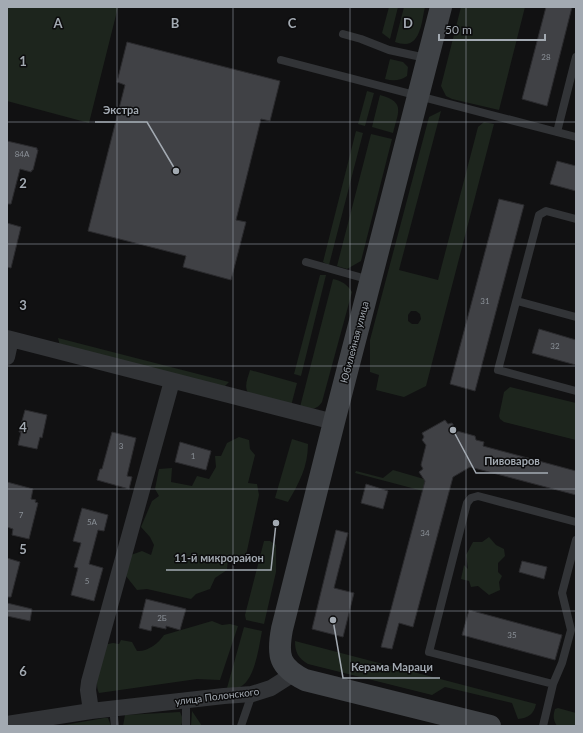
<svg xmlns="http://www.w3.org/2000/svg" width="583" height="733" font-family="Lato,sans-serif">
<rect width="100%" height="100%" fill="#111112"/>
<path fill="#1d251d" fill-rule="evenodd" d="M7,7H118L89,123L7,101Z
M389,7H398L390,39L382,33Z
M404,7H425C422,19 421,44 405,44C402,44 398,43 395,42Z
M461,7H525L499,110L452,99L446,96L441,86Z
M390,59L403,62L408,67L407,76C400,81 393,81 385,79Z
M367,91L374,93L365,126L358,124Z
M380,95C406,102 398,112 393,133L372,127Z
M441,111L399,270L438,280L478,127L484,122L494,124L426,386L404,397L376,390L379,375L370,372V340L429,117ZM411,311H416L420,314L421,319L418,324H412L408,321V315Z
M356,131L363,133L329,265L323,262Z
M371,134L392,139L361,261L347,269L337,266Z
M320,275H326L301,376L294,374Z
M333,279C342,281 347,284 352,292L322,402C316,411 310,409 300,407Z
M58,338L229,382L222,389L60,346Z
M250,370L297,383L291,406L249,394C243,387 248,378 250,370Z
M510,387L576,403V440L504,422L500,419L499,416L504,392Z
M239,437L249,440L250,449L255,455L248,483L257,484L259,495L245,560L239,563L234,559L228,558L227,570L215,578L210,589L196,594L191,599L147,589L137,590L126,576L131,555L142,551L151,555L154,545L150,537L141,527L152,501L159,496L155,489L159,469L172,468L171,482L192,486L197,476L209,479L216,467L215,456H221L227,443Z
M292,439L308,444C308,467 299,483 288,502L275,498Z
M393,470L424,479L425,480L423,491L355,473L356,471L383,478Z
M489,537L496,545L504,549L505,556L498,563V572L502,576L499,582L500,590L489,595L478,586L471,587L469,581L461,579L464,565L468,569L466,555L473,542H482Z
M264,541H270L276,545V572L264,624L246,620L245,615Z
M212,621L222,625L230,624L238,626L220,680L197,679L99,693C93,683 102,654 104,642L108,644L113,643L119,644L121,640L132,642L137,651C147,652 159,643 164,635Z
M244,627L262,631C259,646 255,680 240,687C237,688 231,688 227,688Z
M295,641L536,704C534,714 528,718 518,719L512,703L445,687L432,695L308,664C298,658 295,652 295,641Z
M558,708L576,713V726H557C553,720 553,716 555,709Z
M192,711L202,726H191Z
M180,712L183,719L181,726H123L125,715Z
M104,718H108L111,726H59Z"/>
<path fill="#404145" stroke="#2b2b2e" d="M546,7H572L547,106L522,99Z
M127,42L280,81L270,121L261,119L236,220L246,222L231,280L183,267L186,256L88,231L125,85L117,82Z
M7,141L37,148V150H38L33,170H32L31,172L20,169L11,204H7Z
M557,161L576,166V191L550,184Z
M499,199L524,205L475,391L450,384Z
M7,223L21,227L11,268L7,267Z
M539,329L576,340V365L532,353Z
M25,410L47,415L42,438L40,437L37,449L18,445L21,432H19Z
M445,420L448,424L452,423L457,431L475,436L476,440L484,442L483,446L576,471V495L470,467L453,477L413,627L399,623L392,649L381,647L425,481L419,472L423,469L421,465L426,445L422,440L424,437L422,433Z
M112,432L136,438L127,476L132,477L129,489L97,480L100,469H102Z
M180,442L211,451L206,470L175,462Z
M7,482L33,489L31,499L36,500L35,502L38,503L29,539L12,535L13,529L7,527Z
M366,484L388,491L383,509L361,503Z
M82,508L108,515L104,531L98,530L89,564L103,568L94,601L71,595L78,568L74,567L81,543L73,541Z
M336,530L348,533L334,588L354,593L343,637L312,629Z
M7,558L20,562L11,597H7Z
M522,561L547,567L544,579L519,572Z
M146,599L186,609L180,630L166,626V629L152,626L151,631L139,628Z
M7,603L32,609L30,621L7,616Z
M469,610L562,635L555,660L462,635Z"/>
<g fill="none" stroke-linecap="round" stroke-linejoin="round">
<path stroke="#323437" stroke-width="8" d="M343,34L361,39L389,50L426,58
M281,60L576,137
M557,132L576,57
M576,219L546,211L539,215L498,370L576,391
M306,262L370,280
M517,301L576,317
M553,684L429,652L467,503L471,498L478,496L576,522
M186,700V726
M113,708L115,726
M241,726L252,694
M543,726L553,684L562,663L571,630L562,593L576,540"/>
<path stroke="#323437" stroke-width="16" d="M7,338L334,422
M7,357L11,339
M91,711L88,690L89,682L172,381
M7,724L91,711L224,696L252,694L271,688L293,674"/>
<path stroke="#404347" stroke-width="22" d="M441,7L334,422L282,629C277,656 279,667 305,680L490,726"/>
</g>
<path fill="none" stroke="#a3aab2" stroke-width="1" stroke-opacity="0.55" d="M117,7V726M233,7V726M350,7V726M466,7V726M7,122H576M7,244H576M7,366H576M7,489H576M7,611H576"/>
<g text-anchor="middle" stroke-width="3" stroke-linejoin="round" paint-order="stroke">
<g font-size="8" fill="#8a9097">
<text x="546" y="60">28</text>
<text x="22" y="157">84А</text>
<text x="485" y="304">31</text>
<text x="555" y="349">32</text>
<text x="121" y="449">3</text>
<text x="193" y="459">1</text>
<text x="21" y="518">7</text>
<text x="92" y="525">5А</text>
<text x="425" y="536">34</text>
<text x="87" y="584">5</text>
<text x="162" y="621">2Б</text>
<text x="512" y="638">35</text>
</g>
<g font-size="10" fill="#a3aab2" stroke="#0c0c0d">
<text transform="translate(354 342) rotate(-75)" y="4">Юбилейная улица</text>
<text transform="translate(217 696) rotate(-7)" y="4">улица Полонского</text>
</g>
</g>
<g font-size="13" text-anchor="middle" font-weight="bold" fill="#a3aab2" stroke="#0c0c0d" stroke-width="3" stroke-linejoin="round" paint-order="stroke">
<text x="58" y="28">A</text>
<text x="175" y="28">B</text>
<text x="292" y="28">C</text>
<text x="408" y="28">D</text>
<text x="23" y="66">1</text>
<text x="23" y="188">2</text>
<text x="23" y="310">3</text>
<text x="23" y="432">4</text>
<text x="23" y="554">5</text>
<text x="23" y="676">6</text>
</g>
<path fill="none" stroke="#a3aab2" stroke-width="1.5" d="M176 171L147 122H95M453 430L476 473H548M276 523L271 570H166M333 620L343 678H440"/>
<g fill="#a3aab2" stroke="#0c0c0d" stroke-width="1.5">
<circle cx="176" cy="171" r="4"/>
<circle cx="453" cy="430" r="4"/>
<circle cx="276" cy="523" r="4"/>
<circle cx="333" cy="620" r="4"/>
</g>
<g font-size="11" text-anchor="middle" font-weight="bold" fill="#a3aab2" stroke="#0c0c0d" stroke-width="3" stroke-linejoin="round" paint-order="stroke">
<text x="121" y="114">Экстра</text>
<text x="512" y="465">Пивоваров</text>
<text x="219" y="562">11-й микрорайон</text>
<text x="392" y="671">Керама Мараци</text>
</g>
<rect width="583" height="733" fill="none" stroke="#a3aab2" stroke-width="16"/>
<path d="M439 34v6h106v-6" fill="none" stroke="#a3aab2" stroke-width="2"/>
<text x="445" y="34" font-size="12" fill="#a3aab2" stroke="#0c0c0d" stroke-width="3" paint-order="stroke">50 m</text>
</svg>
